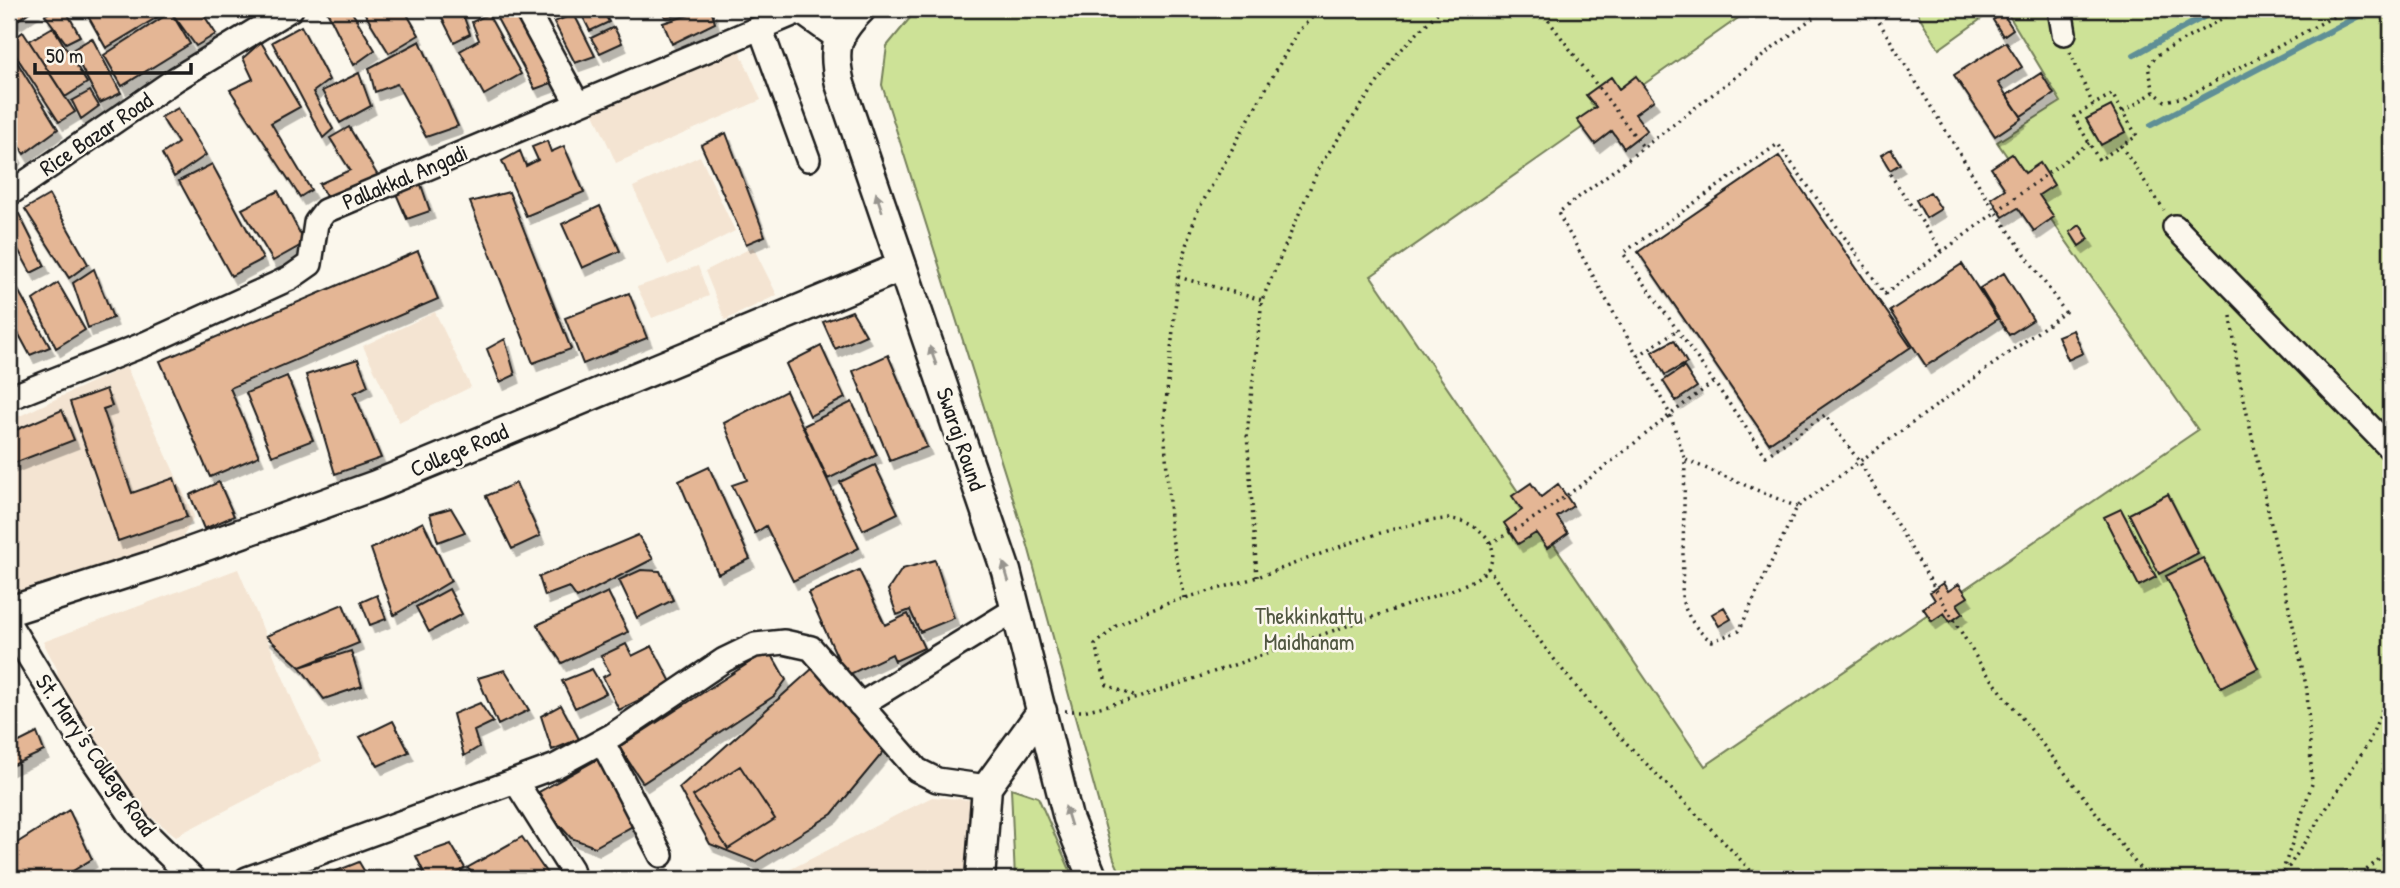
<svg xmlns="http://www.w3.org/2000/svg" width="2400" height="888" font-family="'Patrick Hand',sans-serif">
<defs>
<filter id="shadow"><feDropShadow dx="4.5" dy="8" stdDeviation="0" flood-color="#0004"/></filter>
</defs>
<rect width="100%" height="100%" fill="#fbf7ec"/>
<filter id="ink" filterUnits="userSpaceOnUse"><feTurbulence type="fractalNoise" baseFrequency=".0143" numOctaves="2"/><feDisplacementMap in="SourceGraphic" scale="14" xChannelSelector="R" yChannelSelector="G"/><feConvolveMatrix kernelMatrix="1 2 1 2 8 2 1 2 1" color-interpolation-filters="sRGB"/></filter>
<g filter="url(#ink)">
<path fill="#f4e4d2" d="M738,47L761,100L616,163L593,111Z
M700,156L735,231L668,265L633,187Z
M753,247L777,295L725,320L705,271Z
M698,266L709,296L652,318L637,287Z
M435,312L471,387L399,422L363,346Z
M126,366L194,516L182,539L9,595V421Z
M238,569L295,706L322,761L176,836L142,810L58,680L57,669L43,642Z
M932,797L975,800L970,879H792L789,870Z"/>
<path fill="#cde297" stroke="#747f5a" stroke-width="2" d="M922,9H1751L1371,276L1705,766L2198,430L1997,142L2061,102L2005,9H2391V879H1123L1114,859L1028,546L882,85L887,46L914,13Z
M1915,9H1995L1939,49Z
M1011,788L1038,797L1074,879H1015Z"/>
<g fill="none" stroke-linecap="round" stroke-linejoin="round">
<path stroke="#5f8f96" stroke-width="6" d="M2134,55L2218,9
M2151,125L2372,9"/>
</g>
<path fill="#e4b695" stroke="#1c1c1c" stroke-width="2" filter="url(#shadow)" d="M9,9H34L16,21Z
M56,9H65L80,36L66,43L45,15Z
M84,9H162L164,13L106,48Z
M169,9H200L216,34L196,46Z
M332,9H350L375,50L354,65L327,11Z
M362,9H404L419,35L389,53Z
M461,9L470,34L454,42L442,18Z
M492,9H519L557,81L535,89Z
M579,9H602L609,22L590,31Z
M661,9H679L682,15L665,17Z
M687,9H711L715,23L672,44L663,23L689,15Z
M171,12L190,44L122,86L104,55Z
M488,14L521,74L484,95L460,51L479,40L472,22Z
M574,14L595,56L575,63L554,22Z
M2003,14L2013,29L2003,36L1993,20Z
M301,26L329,80L313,92L333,129L323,138L272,42Z
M53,27L87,83L65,97L29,41Z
M614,27L622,43L600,53L591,38Z
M23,32L75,112L59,122L9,45V42Z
M92,38L121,93L100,103L72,50Z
M420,41L458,126L426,137L397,84L375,92L369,68Z
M261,42L300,107L271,123L311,190L300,197L230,90L253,79L243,58Z
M2006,42L2022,67L1998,83L2022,118L1995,136L1954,75Z
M9,49L58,129L24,154L9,130Z
M359,73L371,106L340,123L322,91Z
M2041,73L2054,94L2021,116L2007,95Z
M1636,76L1654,100L1635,114L1647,130L1624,148L1612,131L1595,144L1577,120L1596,107L1586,95L1611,77L1619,89Z
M90,91L99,106L81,119L72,101Z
M2111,106L2125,132L2101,145L2086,119Z
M178,108L206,155L174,177L162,154L178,143L161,117Z
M349,127L378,176L328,200L319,184L350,170L330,138Z
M726,133L765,236L746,244L701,145Z
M547,141L551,152L564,146L584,192L526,216L502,161L520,151L526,166L538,160L532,147Z
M9,143L17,155L11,160L17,169L9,173Z
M1891,149L1900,164L1890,170L1881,155Z
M2012,154L2025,173L2040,163L2054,185L2039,195L2054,217L2034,231L2018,208L2003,217L1991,198L2005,189L1991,168Z
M1779,156L1911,347L1769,443L1638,252Z
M212,164L263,259L231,276L179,181Z
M419,179L430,211L407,219L394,189Z
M278,191L305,243L273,261L242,209Z
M509,192L571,349L533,363L470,202Z
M1930,192L1941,209L1926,218L1916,200Z
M49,195L88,264L69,278L25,209Z
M600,206L620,251L582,268L562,224Z
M19,214L45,266L31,273L9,233V217Z
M2080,225L2089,239L2079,246L2070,232Z
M418,251L438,299L230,388L259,456L210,477L160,361Z
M1962,264L1998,319L1926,366L1890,311Z
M94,269L113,318L88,328L73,283Z
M2004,273L2033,320L2009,335L1980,288Z
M9,274L50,347L30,355L16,329L9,334Z
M58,283L85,330L56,348L33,300Z
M629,293L647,338L583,364L565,318Z
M852,311L866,335L835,349L823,322Z
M2073,330L2083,353L2068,360L2058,336Z
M505,339L515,375L500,382L487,349Z
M1674,340L1687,363L1665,375L1652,352Z
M821,346L845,398L810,416L786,364Z
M888,355L927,447L890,461L853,371Z
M358,359L368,386L354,393L381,458L335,474L306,375Z
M1684,367L1697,387L1676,401L1663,381Z
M287,376L313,440L272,456L246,393Z
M106,389L112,406L103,409L132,493L174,478L187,517L118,541L70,402Z
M786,391L859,548L793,581L766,526L755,533L732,485L747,480L724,423Z
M852,402L877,455L828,479L803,426Z
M62,410L74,440L9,465V433Z
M875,465L898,513L863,530L840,482Z
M709,467L750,559L718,574L679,481Z
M219,482L234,516L204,529L190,495Z
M516,483L540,536L512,549L486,496Z
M1531,483L1541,497L1558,484L1573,506L1557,517L1568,533L1547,548L1536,533L1518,544L1504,523L1522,510L1512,496Z
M2168,494L2198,553L2159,574L2129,514Z
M451,508L465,532L438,542L430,514Z
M2121,509L2156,577L2139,586L2104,517Z
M423,522L451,581L394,615L371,549Z
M638,535L653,559L577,598L569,587L545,596L539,577Z
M2203,558L2258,668L2221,687L2166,576Z
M935,560L954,618L920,632L910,610L897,615L888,590L902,569Z
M641,570L660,571L673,600L637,618L619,580Z
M859,570L885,625L908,614L924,648L895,661L892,654L846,676L808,593Z
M1943,583L1948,591L1959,584L1968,597L1957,604L1963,613L1950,622L1944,613L1932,621L1923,608L1935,600L1930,592Z
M449,589L462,614L429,632L416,607Z
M608,592L628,632L562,663L537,625Z
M377,595L386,619L370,625L361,602Z
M343,604L359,643L300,667L266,636Z
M1724,607L1731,619L1719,626L1712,614Z
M626,644L632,656L652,646L672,684L619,710L603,677L610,673L601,656Z
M351,651L362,686L324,699L300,667Z
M772,655L786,680L774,696L643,783L619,747L758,657Z
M813,668L844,691L885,750L832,814L755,862L710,844L679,788Z
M592,669L606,693L575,708L562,681Z
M505,670L529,710L498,725L478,678Z
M480,703L493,722L474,731L479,747L464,756L453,714Z
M561,705L579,739L552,750L541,716Z
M393,721L409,752L378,766L360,737Z
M37,733L44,751L9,767V747Z
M600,758L636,824L595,847L571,838L554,819L539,792Z
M740,766L775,819L728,849L693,796Z
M69,810L92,859L60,879H9V848Z
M522,837L548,875L539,879H480L467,868Z
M451,844L465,868L448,879H427L416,856Z
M359,862L369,879H332L329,874Z"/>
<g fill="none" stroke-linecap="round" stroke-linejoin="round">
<g stroke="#1c1c1c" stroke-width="28">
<path id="minor" d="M526,9L577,103
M2060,9L2064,33
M761,30L808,159
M9,194L176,79L291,9
M2175,227L2391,449
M9,398L145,344L290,278L310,264L316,223L325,211L802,10
M9,624L83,745L138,825L193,879
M860,705L1016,609
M602,741L661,855
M516,782L571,869L573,879
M247,879L556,766L613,735L724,660L755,645L784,642L811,648L917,770L937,780L987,787"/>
</g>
<g stroke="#1c1c1c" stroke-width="33">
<path id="major" d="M801,9L839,36
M861,9C835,35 832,49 840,84L1006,571L1068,818L1093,879
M9,611L156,564L376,485L901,267
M980,879L987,787L1042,711"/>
</g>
<path stroke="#1c1c1c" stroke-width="3.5" stroke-dasharray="2 5" stroke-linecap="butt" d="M1540,9L1643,147
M1824,9L1558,213L1670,414L1685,460L1682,600C1688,617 1696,631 1712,641L1739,631L1797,507L2065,312L1995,211L1871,9
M2239,9L2157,55L2148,67L2154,92L2165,101L2188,96L2347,9
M2070,52L2093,105L2112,94L2137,136L2121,146L2164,210
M2093,105L2074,117L2099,160L2121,146
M2123,112L2154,92
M2089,143L1885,294L1778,144L1623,253L1766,456L1825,415L1859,461L1982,667L2148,879
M1890,174L1943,253
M1178,277L1262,300
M2231,316L2238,372L2307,690L2312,784L2281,876
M1638,356L1677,330
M1686,460L1797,507
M1490,543C1566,506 1643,432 1714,382
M1488,568C1532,633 1580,696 1635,752C1676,795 1719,835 1758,879
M1257,577L1247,434L1262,300L1320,165L1398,53L1441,9
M1185,598L1171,534L1164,424L1178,277L1196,214L1298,31L1321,9
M1065,711H1083L1138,698L1457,588C1467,583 1481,578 1488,568C1506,541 1469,517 1445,519C1384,525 1315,558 1257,577C1219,590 1181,597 1144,612L1116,626L1095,645L1107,685L1138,698
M2281,879L2369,742L2391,687
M2356,879L2391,849"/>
<use href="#minor" stroke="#fbf7ec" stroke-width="23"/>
<use href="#major" stroke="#fbf7ec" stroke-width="28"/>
</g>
<defs><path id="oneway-solid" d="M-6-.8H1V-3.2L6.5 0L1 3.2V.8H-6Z" transform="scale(1.75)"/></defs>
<g fill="#97948e">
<use href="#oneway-solid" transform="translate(879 202) rotate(-108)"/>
<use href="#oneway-solid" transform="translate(933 356) rotate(-110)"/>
<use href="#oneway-solid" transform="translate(1006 572) rotate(-106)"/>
<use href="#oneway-solid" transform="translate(1068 816) rotate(-107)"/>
</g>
</g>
<g text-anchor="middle" stroke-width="5" stroke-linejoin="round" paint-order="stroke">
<g font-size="23" fill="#1c1c1c" stroke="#fbf7ec">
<text transform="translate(96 134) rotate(-34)" y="8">Rice Bazar Road</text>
<text transform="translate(405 177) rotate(-23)" y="8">Pallakkal Angadi</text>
<text transform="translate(961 439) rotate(71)" y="8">Swaraj Round</text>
<text transform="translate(459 450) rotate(-23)" y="8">College Road</text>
<text transform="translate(96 755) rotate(55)" y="8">St. Mary's College Road</text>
</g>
<g font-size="23" fill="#515741" stroke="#fbf7ec">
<text x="1309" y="624">Thekkinkattu<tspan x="1309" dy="26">Maidhanam</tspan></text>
</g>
</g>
<rect width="2400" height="888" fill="none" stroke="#fbf7ec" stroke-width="35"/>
<rect x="18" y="18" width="2365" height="853" fill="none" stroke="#1c1c1c" stroke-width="2.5" filter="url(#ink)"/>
<path d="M35 63v10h156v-10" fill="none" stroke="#1c1c1c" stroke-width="3.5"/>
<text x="46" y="63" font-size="21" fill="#1c1c1c" stroke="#fbf7ec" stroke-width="5" paint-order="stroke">50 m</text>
</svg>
